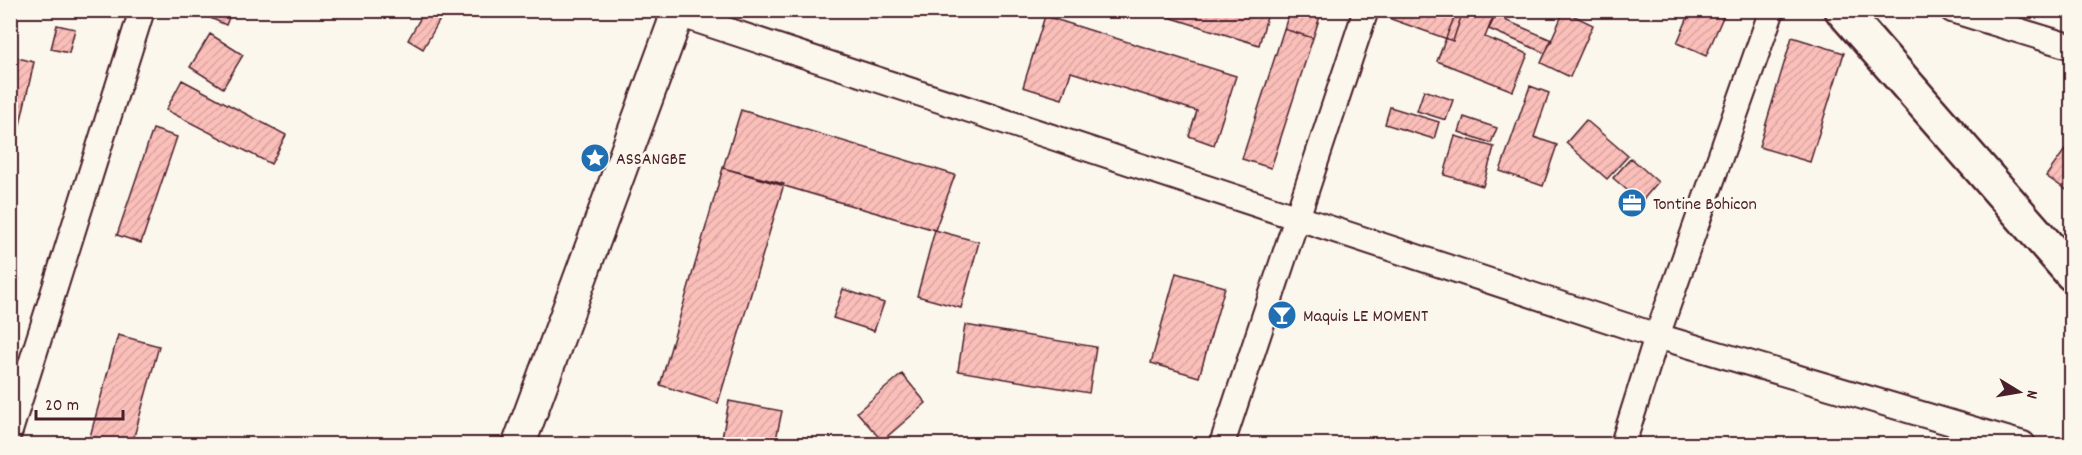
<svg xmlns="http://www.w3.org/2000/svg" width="2082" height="455" font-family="Dekko,sans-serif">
<defs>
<pattern id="building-hatch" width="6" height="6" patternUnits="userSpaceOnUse" patternTransform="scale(1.5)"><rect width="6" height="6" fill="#fbbfba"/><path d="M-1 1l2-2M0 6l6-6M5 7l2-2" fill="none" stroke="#d9a4a0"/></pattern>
</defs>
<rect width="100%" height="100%" fill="#fbf7ec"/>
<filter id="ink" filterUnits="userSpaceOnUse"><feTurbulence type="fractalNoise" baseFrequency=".0167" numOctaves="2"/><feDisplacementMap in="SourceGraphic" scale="12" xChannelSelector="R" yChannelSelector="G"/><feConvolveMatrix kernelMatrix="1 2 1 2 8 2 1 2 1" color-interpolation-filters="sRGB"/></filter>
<g filter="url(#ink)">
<path fill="url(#building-hatch)" stroke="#4a1f2b" stroke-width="1.5" d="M206,10H232L226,25L204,15Z
M425,10H432L442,16L423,49L408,40Z
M1146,10H1269L1259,45Z
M1290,10H1322L1313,38L1284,29Z
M1394,10H1460L1463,11L1453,41L1391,19Z
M1457,10H1496L1485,37L1528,54L1513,91L1437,61Z
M1498,10H1509L1505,20L1552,40L1545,53L1489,29Z
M1691,10H1726L1706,56L1677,43Z
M1564,11L1593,25L1570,77L1541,63Z
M1045,16L1236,76L1214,145L1189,136L1197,111L1071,72L1062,99L1023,87Z
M57,25L75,29L69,53L51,49Z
M1284,29L1313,38L1271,168L1242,159Z
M210,34L243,55L223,88L190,67Z
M1792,37L1844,53L1810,162L1759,147Z
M10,56L34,62L19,129L10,127Z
M182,80L286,135L271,164L166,110Z
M1530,86L1549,93L1534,137L1557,145L1543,186L1500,171Z
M1424,90L1453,100L1446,120L1417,111Z
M1390,107L1439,122L1434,139L1385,124Z
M741,110L955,175L935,230L723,168Z
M1464,117L1497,128L1491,143L1459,132Z
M1586,120L1628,156L1607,179L1566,143Z
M153,129L177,137L141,243L117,235Z
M1455,136L1494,147L1483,186L1444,175Z
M2072,140V193H2071L2046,176Z
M1631,158L1658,182L1641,202L1613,178Z
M723,168L784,184L718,403L660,385Z
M935,230L979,242L961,308L917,296Z
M1176,273L1225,287L1199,377L1151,363Z
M10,274L19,279L10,296Z
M843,289L884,303L874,331L833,318Z
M965,325L1096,347L1089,393L958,371Z
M118,335L159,346L132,444H88Z
M902,374L926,403L882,441L857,412Z
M729,401L782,411L775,444H753L722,438Z"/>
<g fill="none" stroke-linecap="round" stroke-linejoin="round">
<g stroke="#4a1f2b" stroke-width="28">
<path id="minor" d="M666,10L1657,336L2023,444
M1952,10L2072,47
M10,431L142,10
M1222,444L1366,10
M1623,444L1657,336L1772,10"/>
</g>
<g stroke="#4a1f2b" stroke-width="36">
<path id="tertiary" d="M519,444L679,10"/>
</g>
<g stroke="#4a1f2b" stroke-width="38">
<path id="secondary" d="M1842,10L2072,274"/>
</g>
<use href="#minor" stroke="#fbf7ec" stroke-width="24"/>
<use href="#tertiary" stroke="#fbf7ec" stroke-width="32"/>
<use href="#secondary" stroke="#fbf7ec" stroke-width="33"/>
</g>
</g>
<defs>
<g id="sight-disc" transform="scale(1.5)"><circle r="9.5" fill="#1f6fb2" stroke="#fbf7ec"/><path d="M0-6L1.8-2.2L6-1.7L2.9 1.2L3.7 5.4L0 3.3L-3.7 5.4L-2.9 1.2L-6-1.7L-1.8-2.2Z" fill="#fff"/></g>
<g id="office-disc" transform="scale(1.5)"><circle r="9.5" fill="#1f6fb2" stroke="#fbf7ec"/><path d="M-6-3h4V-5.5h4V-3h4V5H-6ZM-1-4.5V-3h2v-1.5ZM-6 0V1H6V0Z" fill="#fff"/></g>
<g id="bar-disc" transform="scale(1.5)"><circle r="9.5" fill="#1f6fb2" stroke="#fbf7ec"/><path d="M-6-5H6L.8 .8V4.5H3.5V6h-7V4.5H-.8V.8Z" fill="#fff"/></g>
</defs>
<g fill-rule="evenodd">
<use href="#sight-disc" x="595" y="158"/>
<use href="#office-disc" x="1632" y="203"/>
<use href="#bar-disc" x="1282" y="315"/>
</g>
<g text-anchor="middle" stroke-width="6" stroke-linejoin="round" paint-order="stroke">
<g font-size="18" fill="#4a1f2b" stroke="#fbf7ec" text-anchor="start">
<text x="616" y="164">ASSANGBE</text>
<text x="1653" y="209">Tontine Bohicon</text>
<text x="1303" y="321">Maquis LE MOMENT</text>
</g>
</g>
<rect width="2082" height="455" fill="none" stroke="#fbf7ec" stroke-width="36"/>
<rect x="18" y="18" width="2046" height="419" fill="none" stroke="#4a1f2b" stroke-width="2" filter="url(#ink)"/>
<g transform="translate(2019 392) rotate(101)" stroke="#fbf7ec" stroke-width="4.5" paint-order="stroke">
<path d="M0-4.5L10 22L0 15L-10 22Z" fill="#4a1f2b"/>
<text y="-9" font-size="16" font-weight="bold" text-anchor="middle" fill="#4a1f2b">N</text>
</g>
<path d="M36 410v9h87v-9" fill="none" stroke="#4a1f2b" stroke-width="3"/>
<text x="45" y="410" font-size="18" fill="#4a1f2b" stroke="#fbf7ec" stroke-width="4.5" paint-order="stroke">20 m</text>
</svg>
